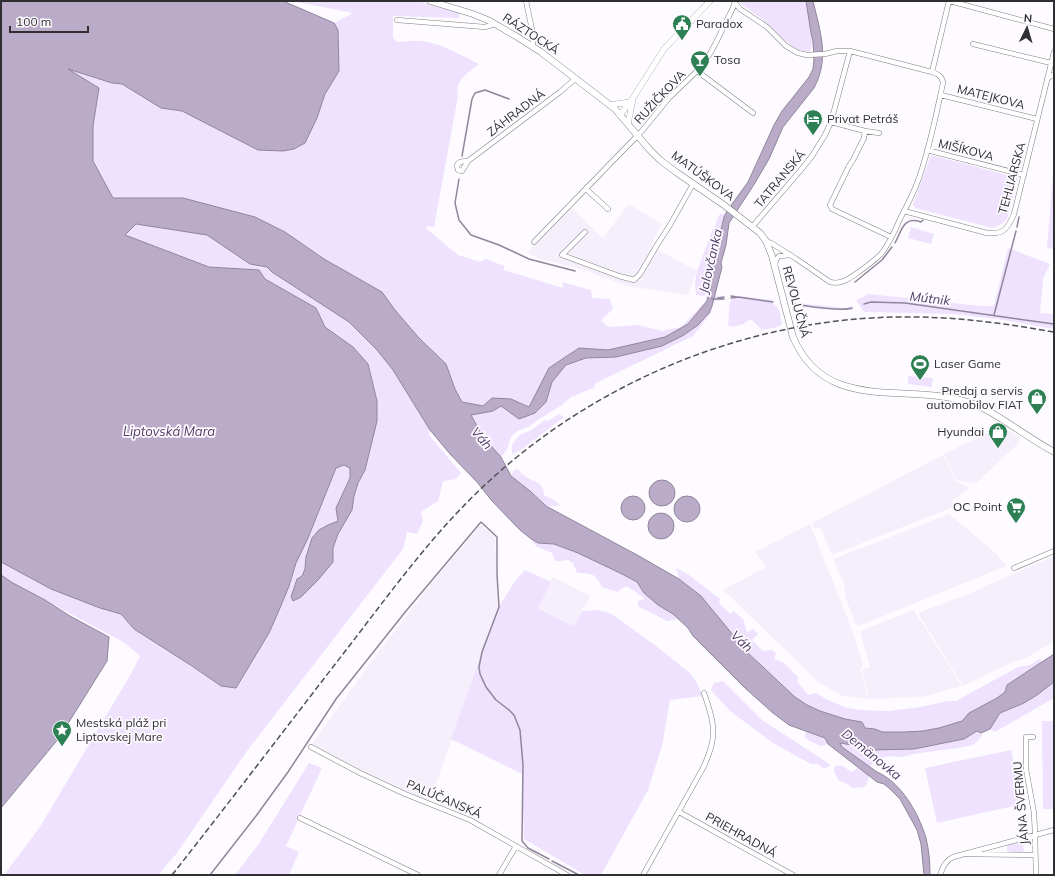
<svg xmlns="http://www.w3.org/2000/svg" width="1055" height="876" font-family="Mulish,sans-serif">
<rect width="100%" height="100%" fill="#fdfbff"/>
<path fill="#f5effb" d="M629,204L662,224L651,246L697,271L688,295L627,286L584,270L537,258L527,253L572,208L603,238Z
M1001,426L1020,438L1019,443L976,483L956,480L944,454Z
M943,455L956,481L970,488L952,501L956,506L832,555L820,527L814,529L812,523Z
M949,514L998,555L1006,566L859,626L856,625L846,599L844,584L833,559Z
M810,524L851,627L863,663L861,670L868,699L842,696L818,682L798,662L723,590L766,567L755,552Z
M481,525L495,537L498,608L430,801L405,791L362,771L312,744L374,658L431,584Z
M1054,556V641L1026,658L1013,662L968,594Z
M553,577L590,596L585,607H582V611L574,626L538,607Z
M968,594L1013,662L963,686L918,613Z
M914,610L962,686L922,697L869,699L862,670L870,667L860,631Z"/>
<path fill="#efe2fe" d="M292,1H417L460,13L459,18L393,16V38L397,42C404,42 412,40 419,41C439,42 461,55 479,64C469,72 454,81 458,96L434,227L427,226V229L458,255L480,262L486,259L504,266V270L563,288L562,282L591,290L592,298L610,299L613,309L601,320L608,327L638,325L662,331L681,327L706,301L707,294L704,296L696,295L695,284L697,271L713,229C717,224 716,219 720,214H725C717,230 722,251 713,266L722,267L715,296L724,297V300L714,301L711,313L693,336L596,383L593,388L571,397L562,405L541,418L528,427L517,431L511,437L507,449L501,457L483,437L471,415L453,424L430,430L429,435L461,473L456,479L443,481L438,501L421,512L423,521L417,534L407,532L403,549L247,751L177,853L158,875H4L40,827L132,672L140,656L125,643L13,583L1,575V562L51,589L100,608L121,614L134,629L192,666L220,686L236,688L269,633L280,608L296,563L308,538L336,467L344,465L350,468V478L336,508L338,521C319,528 310,536 306,557C305,561 306,565 305,569C304,575 301,575 297,579C294,583 293,592 291,597L293,601L333,562V548L338,534L352,510L354,496L358,483L365,469L377,421L353,347L325,327L316,308L265,279L259,270L209,267L125,235L113,198L93,161V126L99,88L66,68L112,83L122,84L161,107L182,111L218,129L317,118L325,94L339,71L338,30L334,23L353,13Z
M739,1H806L811,33L813,41L810,52C791,51 782,36 768,24C763,19 756,15 750,11V10L742,5Z
M931,155L1018,178L1007,219L1000,225L992,228L915,208L913,204Z
M1054,160V249L1047,248Z
M911,227L934,234L931,244L908,238Z
M1008,248L1050,264L1043,279L1040,313L1054,314V329L998,319L953,314L864,312L856,300L869,294L981,306H994Z
M732,295L773,300L772,302L779,310L782,324L778,327L762,330L751,319L743,324L733,327L728,325C730,317 727,305 732,299Z
M797,303L846,308L851,306L853,310L796,306L794,304Z
M908,376L933,378L932,387L908,384Z
M559,414L564,417L521,450L512,454V445L516,439L521,434L530,431L545,420L548,421Z
M518,469C520,472 522,474 525,476C534,484 543,479 544,495L554,500L560,505L555,506H546L530,491L511,476L514,470Z
M530,538L538,543L554,544L578,553L622,574L637,582L644,593L658,605L673,614L677,618L675,620L667,621L638,606V601L645,599L636,592L626,586L617,592L602,587C594,572 593,574 577,573L573,563L568,560L559,561H555L552,553L536,546Z
M676,568L689,575L720,599L719,603L730,614L734,611L743,619L747,632L753,629L758,634L752,640L763,651L772,650L776,653L774,659L783,662L799,678L797,681L808,695L816,693L828,700L847,708L861,710L888,711L921,707L948,701H956L1018,667L1030,665L1040,659L1042,662L1007,685L1005,692L997,698L969,713L962,721L939,728L923,731L905,732H882L875,729L865,728L862,722L845,719L820,711L807,705L795,697L747,652L701,596L679,579Z
M525,570L551,582L538,608L574,626L582,611L599,610L612,614L660,649L691,674L697,683L703,696L670,700L662,746L648,790L601,875H585L524,839L522,774L451,739L498,608L515,581Z
M723,681L762,720L831,765L824,769L818,764H811L773,743L730,711L711,690L714,683Z
M1054,682V698L995,732L990,729L1000,713L1024,703L1037,695Z
M1042,721H1054V809H1043Z
M806,731L825,738L828,744L821,746L809,741L805,737Z
M977,731L981,733L982,736L973,745L958,748L913,754L902,757L889,756L879,759L869,767L842,747L839,743L864,747L872,750L914,749L964,739Z
M1011,750L1022,804L937,823L925,768Z
M309,763L322,768L286,846L299,852L289,875H235L258,845Z
M835,766H843L851,772L858,768L869,776L867,784L864,787L852,788L848,784L838,780L834,771Z
M1014,843H1023L1024,851C1020,854 1011,853 1007,851V845Z"/>
<path fill="#baacc9" stroke="#90869b" d="M1,1H283L334,23L338,30L339,71L325,94L317,118L305,143L294,149L283,151L258,150L182,111L161,108L122,84L112,83L68,69L99,88L93,126V161L113,198H183L255,217L285,232L324,259L382,292L395,310L419,338L446,364L455,389L462,402L483,406L492,398L511,399L529,407L549,368L579,348L608,350L665,337L688,324L707,301L711,286L712,266L715,262L718,253L720,234L724,217L727,211L748,182L774,125L782,111L809,77L813,69L814,60L813,41L811,33L806,1H813C820,31 830,58 814,88L783,127L769,159L755,183L729,223L726,245L721,263L722,267L712,306L709,313L698,325L684,335L662,346L616,357L586,358L566,365L552,382L546,402L535,413L519,419L501,406L493,411L471,415L483,437L501,457L511,476L530,491L546,506L639,556L679,579L701,596L747,652L795,697L807,705L820,711L845,719L862,722L865,728L875,729L882,732H905L923,731L939,728L962,721L969,713L997,698L1005,692L1007,685L1054,654V682L1037,695L1024,703L1000,713L990,729L981,733L977,731L964,739L914,749L872,750L864,747L840,743L842,747L877,772C901,782 919,814 926,838C929,850 930,863 930,875H924L921,844L917,830L900,799L889,788L884,784L877,782L828,744L825,738L789,725L773,713L745,688L693,636L688,628L673,614L658,605L644,593L637,582L622,574L578,553L554,544L538,543L530,538L520,530L492,501L477,482L450,454L430,430L393,370L377,350L349,322L272,272L267,267L250,264L207,235L136,224L125,235L209,267L259,270L265,279L316,308L325,327L353,347L368,364L377,401V421L365,470L358,483L354,496L352,510L338,534L333,548V562L318,580L301,597L293,601L291,597L297,579L302,576L305,569L306,557L312,538L319,530L328,525L338,521L336,508L350,478V468L344,465L336,468L308,538L296,563L289,586L280,608L269,633L236,688L221,686L192,666L134,629L121,614L100,608L51,589L1,562Z
M649 493a13 13 0 1 1 26 0a13 13 0 1 1-26 0Z
M621 508a12 12 0 1 1 24 0a12 12 0 1 1-24 0Z
M674 509a13 13 0 1 1 26 0a13 13 0 1 1-26 0Z
M648 526a13 13 0 1 1 26 0a13 13 0 1 1-26 0Z
M1,575L13,583L45,600L70,616L109,637L107,661L59,738L1,808Z"/>
<g fill="none" stroke-linecap="round" stroke-linejoin="round">
<path stroke="#90869b" stroke-width="1.5" d="M462,156L472,99L475,93L485,90L509,99
M459,179L455,203L459,220L471,235L499,245L529,259L575,271
M1017,227L1019,217
M895,243C902,230 903,216 921,222L923,220
M855,282L882,260L892,247
M731,296L736,297
M718,298L724,297
M731,298L738,297L773,302
M712,299H724
M794,304C809,306 840,312 852,308
M864,304L871,302L905,303L1054,324
M994,315L1016,231
M552,861L579,875
M210,875L256,816L288,772L336,699L406,611L481,522L497,537V574L499,607L482,652L479,667L480,674L486,687L496,700L509,710L514,715L520,730L523,765L522,841L528,848L549,859"/>
<g stroke="#817f83" stroke-width="5.5">
<path id="minor" d="M526,1L534,39L532,46
M735,1C734,8 729,15 726,22C717,40 711,56 697,71L753,113
M950,1L1054,29
M735,3L740,9L767,27L786,46L798,53L807,55L825,54L837,51H850L866,55L932,72
M397,20L485,27L492,25L494,23
M973,44L1051,63
M1047,79L1051,76L1054,75
M941,95L1037,119
M831,122L865,131L879,133
M865,131L864,138L853,160L849,166L830,205L832,209L891,237
M927,150L1024,175
M468,161C461,161 455,162 458,170L461,171H462L468,161L560,92L575,79
M586,189L608,209
M904,211L987,233C1004,235 1008,228 1014,214L1054,52
M752,227L800,171L812,156L825,135L831,122L850,51
M585,232L562,255L619,276L634,280L640,274L657,245L670,225L693,184
M766,241L771,243L795,258L830,282C842,285 850,278 860,271C867,266 875,260 881,254C889,244 895,231 900,219C907,206 914,192 919,178C930,147 936,115 943,83C942,76 938,74 932,72L949,1
M534,242L641,132L669,98L697,71
M775,266L776,260L779,256L791,255
M1014,568L1054,551
M1033,737H1026V769L1034,813L1035,834L1036,875
M311,747L360,773L405,794L470,820L567,875
M679,812L793,875
M300,818L418,875
M967,854L1035,855
M499,875L516,846
M643,875L703,768C718,737 715,724 704,693
M940,875C943,867 945,861 953,857L1054,830"/>
</g>
<g stroke="#817f83" stroke-width="6">
<path id="tertiary" d="M610,105L630,102
M620,115L633,98L664,49L685,27L710,1
M628,124L633,99"/>
</g>
<g stroke="#817f83" stroke-width="7">
<path id="secondary" d="M430,1L473,14L490,21L519,38L541,52L615,109L649,149L660,160L676,172L724,205L760,233L766,241L772,256L793,337C825,413 902,383 964,401C980,405 994,414 1008,423C1023,433 1038,443 1054,452"/>
</g>
<use href="#minor" stroke="#fff" stroke-width="4.5"/>
<use href="#tertiary" stroke="#fff" stroke-width="5.5"/>
<use href="#secondary" stroke="#fff" stroke-width="6"/>
<path stroke="#525153" stroke-width="1.5" stroke-dasharray="6 3" stroke-linecap="butt" d="M172,875C232,799 291,721 350,645C393,589 435,531 487,483C598,380 748,319 898,317C951,316 1003,323 1054,332"/>
</g>
<defs>
<g id="civic-pin" transform="scale(1)"><path d="M0 17L-7.5 6A9.5 9.5 0 1 1 7.5 6Z" fill="#2c8053" stroke="#fdfbff"/><path d="M-.6-6.5H3V-4.5H.6V-3L4-1V1h2V6H-6V1h2V-1L-.6-3ZM-1.2 2.5V6h2.4V2.5Z" fill="#fff"/></g>
<g id="bar-pin" transform="scale(1)"><path d="M0 17L-7.5 6A9.5 9.5 0 1 1 7.5 6Z" fill="#2c8053" stroke="#fdfbff"/><path d="M-6-5H6L.8 .8V4.5H3.5V6h-7V4.5H-.8V.8Z" fill="#fff"/></g>
<g id="hotel-pin" transform="scale(1)"><path d="M0 17L-7.5 6A9.5 9.5 0 1 1 7.5 6Z" fill="#2c8053" stroke="#fdfbff"/><path d="M-6-4.5h1.5V1H6V5H4.5V3h-9V5H-6ZM-4 0a1.8 1.8 0 1 1 3.6 0ZM.5 0V-2.5h3Q6-2.5 6 0Z" fill="#fff"/></g>
<g id="stadium-pin" transform="scale(1)"><path d="M0 17L-7.5 6A9.5 9.5 0 1 1 7.5 6Z" fill="#2c8053" stroke="#fdfbff"/><path d="M0-5a6.5 5 0 1 0 0 10a6.5 5 0 1 0 0-10ZM-3.5-1.8h7v3.6h-7Z" fill="#fff"/></g>
<g id="shop-pin" transform="scale(1)"><path d="M0 17L-7.5 6A9.5 9.5 0 1 1 7.5 6Z" fill="#2c8053" stroke="#fdfbff"/><path d="M-5-2.5h2.3a2.7 3.5 0 0 1 5.4 0H5L5.5 6h-11ZM-1.5-2.5h3a1.5 2.3 0 0 0-3 0Z" fill="#fff"/></g>
<g id="supermarket-pin" transform="scale(1)"><path d="M0 17L-7.5 6A9.5 9.5 0 1 1 7.5 6Z" fill="#2c8053" stroke="#fdfbff"/><path d="M-6-5.5h2.5l.6 2H6L4.5 2H-2.5L-4.4-4H-6ZM-1.5 3.2a1.3 1.3 0 1 0 .1 0ZM3 3.2a1.3 1.3 0 1 0 .1 0Z" fill="#fff"/></g>
<g id="sight-pin" transform="scale(1)"><path d="M0 17L-7.5 6A9.5 9.5 0 1 1 7.5 6Z" fill="#2c8053" stroke="#fdfbff"/><path d="M0-6L1.8-2.2L6-1.7L2.9 1.2L3.7 5.4L0 3.3L-3.7 5.4L-2.9 1.2L-6-1.7L-1.8-2.2Z" fill="#fff"/></g>
</defs>
<g fill-rule="evenodd">
<use href="#civic-pin" x="682" y="24"/>
<use href="#bar-pin" x="700" y="60"/>
<use href="#hotel-pin" x="813" y="119"/>
<use href="#stadium-pin" x="920" y="364"/>
<use href="#shop-pin" x="1037" y="398"/>
<use href="#shop-pin" x="998" y="432"/>
<use href="#supermarket-pin" x="1016" y="507"/>
<use href="#sight-pin" x="62" y="730"/>
</g>
<g text-anchor="middle" stroke-width="3.5" stroke-linejoin="round" paint-order="stroke">
<g font-size="12" fill="#2f2e30" stroke="#fdfbff" text-anchor="start">
<text x="696" y="28">Paradox</text>
<text x="714" y="64">Tosa</text>
<text x="827" y="123">Privat Petráš</text>
<text x="934" y="368">Laser Game</text>
<text x="1023" y="395" text-anchor="end">Predaj a servis<tspan x="1023" dy="14">automobilov FIAT</tspan></text>
<text x="984" y="436" text-anchor="end">Hyundai</text>
<text x="1002" y="511" text-anchor="end">OC Point</text>
<text x="76" y="727">Mestská pláž pri<tspan x="76" dy="14">Liptovskej Mare</tspan></text>
</g>
<g font-size="12" fill="#2f2e30" stroke="#fdfbff">
<text transform="translate(531 34) rotate(33)" y="4">RÁZTOCKÁ</text>
<text transform="translate(660 97) rotate(-47)" y="4">RUŽIČKOVA</text>
<text transform="translate(991 97) rotate(14)" y="4">MATEJKOVA</text>
<text transform="translate(516 113) rotate(-37)" y="4">ZÁHRADNÁ</text>
<text transform="translate(966 150) rotate(14)" y="4">MIŠÍKOVA</text>
<text transform="translate(703 176) rotate(36)" y="4">MATÚŠKOVA</text>
<text transform="translate(1012 178) rotate(-75)" y="4">TEHLIARSKA</text>
<text transform="translate(780 179) rotate(-50)" y="4">TATRANSKÁ</text>
<text transform="translate(796 302) rotate(75)" y="4">REVOLUČNÁ</text>
<text transform="translate(444 799) rotate(23)" y="4">PALÚČANSKÁ</text>
<text transform="translate(1021 803) rotate(-95)" y="4">JÁNA ŠVERMU</text>
<text transform="translate(741 835) rotate(29)" y="4">PRIEHRADNÁ</text>
</g>
<g font-size="13" font-style="italic" fill="#503c66" stroke="#fdfbff">
<text transform="translate(710 261) rotate(-77)" y="5">Jalovčanka</text>
<text transform="translate(930 298) rotate(7)" y="5">Mútnik</text>
<text x="169" y="436">Liptovská Mara</text>
<text transform="translate(482 438) rotate(49)" y="5">Váh</text>
<text transform="translate(742 641) rotate(43)" y="5">Váh</text>
<text transform="translate(872 754) rotate(39)" y="5">Demänovka</text>
</g>
</g>
<rect width="1055" height="876" fill="none" stroke="#2f2e30" stroke-width="4"/>
<g transform="translate(1027 28) rotate(5)" stroke="#fdfbff" stroke-width="3" paint-order="stroke">
<path d="M0-3L7 15L0 10L-7 15Z" fill="#2f2e30"/>
<text y="-6" font-size="11" font-weight="bold" text-anchor="middle" fill="#2f2e30">N</text>
</g>
<path d="M10 26v6h78v-6" fill="none" stroke="#2f2e30" stroke-width="2"/>
<text x="16" y="26" font-size="12" fill="#2f2e30" stroke="#fdfbff" stroke-width="3" paint-order="stroke">100 m</text>
</svg>
